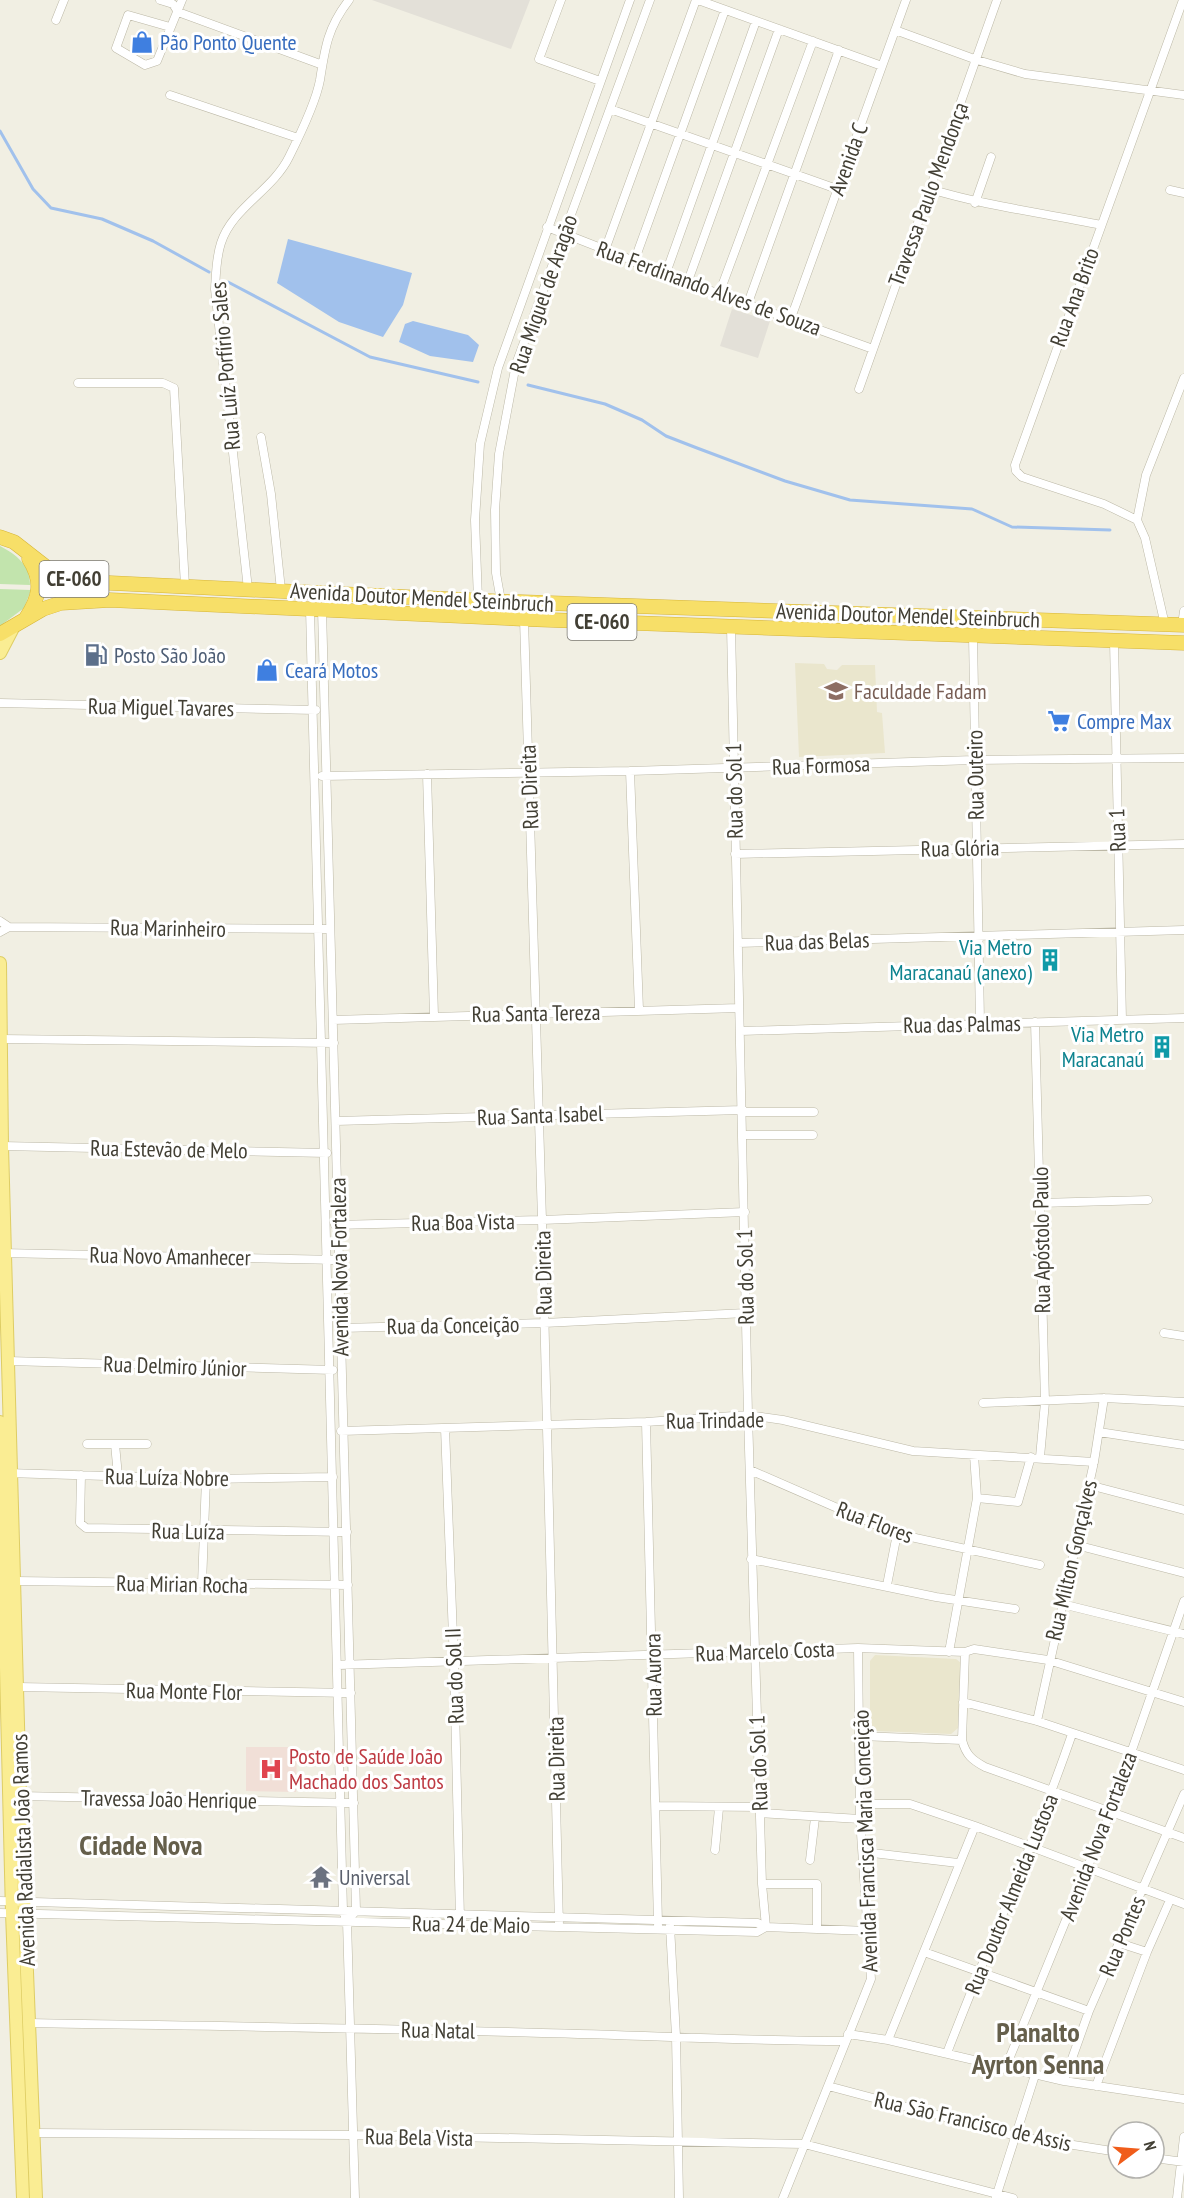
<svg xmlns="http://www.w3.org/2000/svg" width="1184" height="2198" font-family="'PT Sans Narrow',sans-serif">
<rect width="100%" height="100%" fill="#f1efe3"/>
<path fill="#e3e0d8" d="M372,0H530L511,49Z
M732,309L770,321L758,358L720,346Z"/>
<path fill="#eae6cd" d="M795,663L824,664L827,669L837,670L842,665H875L877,712L882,713L885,753L799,757Z
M875,1655L956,1659L961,1663L958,1728L951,1734L876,1731L870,1726V1661Z"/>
<path fill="#f1dfd7" d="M246,1747H297L296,1792L246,1791Z"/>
<path fill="#c2e4ad" d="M0,546C17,555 30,565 30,585L0,584Z
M0,589L31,590L24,608L0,626Z"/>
<path fill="#a1c1ec" d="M288,239L412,273L403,305L383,337L339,322L277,283Z
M413,321L468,335L479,345L473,362L430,356L399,342L405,324Z"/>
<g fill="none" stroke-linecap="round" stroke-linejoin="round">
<path stroke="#a1c1ec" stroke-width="3" d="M0,131L33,189L51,208L102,219L153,241L209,272
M228,282L370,357L478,382
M528,385L605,404L642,420L666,436L697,448L785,481L850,500L972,509L1012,527L1110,530"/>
<g stroke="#bcb8a6" stroke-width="9">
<path id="street" d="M160,0L173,4L178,12L320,64
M561,0L539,59L600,81
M698,0L882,66
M56,20L64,0
M170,27L128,15L116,48L145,65L157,61L182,0
M895,30L977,60L1025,74L1184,95
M170,95L298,138
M610,109L837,189
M930,189C986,206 1044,213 1101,225
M1170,190L1184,193
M975,203L991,157
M547,227L719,294L873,349
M605,250L696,0
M634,262L725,10
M666,273L756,21
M688,281L779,29
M719,294L813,41
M748,303L839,50
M791,318L906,0
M78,383H163L174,388L185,586
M859,389L997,0
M261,437L271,494L281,590
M1137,520L1104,504L1022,477L1016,471L1015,465L1183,0
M248,589L215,289C216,274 216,258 221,243C232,208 273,190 289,157C299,137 316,102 320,80C325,47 328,27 349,0
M478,600L475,520L480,444L498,368L630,0
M501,601L496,573L495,510L499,454L516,364L650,0
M310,609L343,1911L347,1921L355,2198
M322,609L356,1911L347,1921
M524,619L542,1220L559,1926
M1165,625L1145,538L1137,520L1146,475L1184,378
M1182,625L1184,611
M731,627L748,1415L762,1884L766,1927
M973,636L980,1022
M1114,641L1122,1020
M0,703L316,710
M630,771L639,1010
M427,774L434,1016
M322,776L630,771L974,760L1184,758
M735,854L1184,844
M0,921L9,927
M0,932L9,927L328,929
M738,943L1184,930
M333,1020L739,1008
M1035,1022L1045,1402L1040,1457
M741,1031L1184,1018
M1,1039L334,1043
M743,1112H814
M336,1121L743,1110
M743,1135H813
M2,1146L327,1153
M1040,1203L1148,1200
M335,1225L542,1220L745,1212
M1,1253L339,1260
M341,1328L544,1323L746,1313
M1164,1333L1184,1336
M8,1361L333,1370
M983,1403L1104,1398L1184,1402
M646,1422L658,1924
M445,1428L454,1663L460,1919
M341,1431L646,1422L748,1415L783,1420L913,1451L1094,1462
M1099,1432L1184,1445
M87,1444H147
M115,1444L118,1476
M750,1470L897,1534L1040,1565
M7,1473L206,1479L333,1477
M81,1475L80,1523L86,1528L347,1532
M1089,1485L1184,1510
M977,1498L1018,1502L1031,1457
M1076,1545L1184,1573
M751,1559L936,1597L1015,1609
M15,1581L348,1585
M202,1584L206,1479
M887,1585L897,1534
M1062,1604L1184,1634
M949,1652L977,1498L974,1455
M338,1665L858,1648L965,1652L974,1649L1048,1660L1184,1702
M18,1687L351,1693
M963,1702L1037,1721L1184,1770
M1037,1721L1094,1462L1104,1398
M860,1736L962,1740C966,1755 972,1760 985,1767L1184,1838
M962,1740L965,1652
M20,1796L354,1803
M860,1804H910L975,1826L1184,1904
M656,1806L760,1807
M760,1813L860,1819
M715,1850L719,1808
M864,1852L958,1863
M810,1860L815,1818
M762,1884H817V1929
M0,1901L758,1923L766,1927L868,1931
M0,1913L757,1932L766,1927
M670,1926L676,2036L679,2198
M1119,1943L1147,1952
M924,1952L1089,2011
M30,2023C201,2026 372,2028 542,2033C644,2035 744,2041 846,2041
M848,2034L888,2040L1064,2081L1184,2099
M888,2040L975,1826
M947,2053C988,1946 1035,1842 1072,1734
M1005,2069L1111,1810L1184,1601
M1064,2081L1089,2011L1184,1794
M828,2086L1016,2136L1118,2152
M1096,2086L1147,1952L1170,1900
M34,2133L353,2135L804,2144L1013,2198
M1154,2158L1184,2162
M996,2197L1035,2075
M783,2198L871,1979L860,1819L858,1648
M1177,2198L1184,2137"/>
</g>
<g stroke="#decd64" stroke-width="14">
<path id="primary" d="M0,653L13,628
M0,963L2,1146L20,1796L36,2198
M0,1422L12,1913L23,2198"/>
</g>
<g stroke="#d6b538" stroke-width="15">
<path id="highway" d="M0,537L14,542L55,574L90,582L490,601L1184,625
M26,618C40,597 43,581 29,559
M0,634L43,609L61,603L110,600L524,619L1184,643"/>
</g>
<use href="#street" stroke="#fff" stroke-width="8"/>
<use href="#primary" stroke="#faed93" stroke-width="12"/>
<use href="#highway" stroke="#f7df68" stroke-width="14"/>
</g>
<defs>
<g id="shop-bare" transform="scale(1.8)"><path d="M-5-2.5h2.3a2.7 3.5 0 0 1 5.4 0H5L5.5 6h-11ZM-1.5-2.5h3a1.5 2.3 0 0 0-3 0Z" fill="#3f7fe0" stroke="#fff" stroke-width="2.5" paint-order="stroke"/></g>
<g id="fuel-bare" transform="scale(1.8)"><path d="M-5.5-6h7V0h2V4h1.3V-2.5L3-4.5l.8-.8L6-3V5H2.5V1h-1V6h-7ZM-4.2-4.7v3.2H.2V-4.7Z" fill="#5c6f8a" stroke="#fff" stroke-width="2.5" paint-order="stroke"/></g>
<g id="university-bare" transform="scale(1.8)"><path d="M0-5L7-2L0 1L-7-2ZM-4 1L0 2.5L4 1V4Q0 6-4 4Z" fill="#8d6e63" stroke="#fff" stroke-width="2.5" paint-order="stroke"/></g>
<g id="supermarket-bare" transform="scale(1.8)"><path d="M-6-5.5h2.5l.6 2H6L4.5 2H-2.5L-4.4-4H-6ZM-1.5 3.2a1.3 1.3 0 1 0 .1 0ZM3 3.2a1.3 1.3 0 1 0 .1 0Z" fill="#3f7fe0" stroke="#fff" stroke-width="2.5" paint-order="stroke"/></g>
<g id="building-bare" transform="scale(1.8)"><path d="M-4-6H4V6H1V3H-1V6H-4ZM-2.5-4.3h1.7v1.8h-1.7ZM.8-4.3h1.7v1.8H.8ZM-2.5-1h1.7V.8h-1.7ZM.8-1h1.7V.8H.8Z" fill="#0f9aa8" stroke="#fff" stroke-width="2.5" paint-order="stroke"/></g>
<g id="hospital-bare" transform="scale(1.8)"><path d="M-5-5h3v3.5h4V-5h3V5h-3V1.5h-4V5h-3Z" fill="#e0444e" stroke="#fff" stroke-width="2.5" paint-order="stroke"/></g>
<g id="temple-bare" transform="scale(1.8)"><path d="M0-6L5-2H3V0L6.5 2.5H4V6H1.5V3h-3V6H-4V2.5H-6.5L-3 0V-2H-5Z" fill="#6b7280" stroke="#fff" stroke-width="2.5" paint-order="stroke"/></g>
</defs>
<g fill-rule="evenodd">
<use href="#shop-bare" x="142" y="42"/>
<use href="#fuel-bare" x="96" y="655"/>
<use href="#shop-bare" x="267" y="670"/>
<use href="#university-bare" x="836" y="691"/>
<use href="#supermarket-bare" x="1059" y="721"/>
<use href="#building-bare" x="1050" y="960"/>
<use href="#building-bare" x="1162" y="1047"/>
<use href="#hospital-bare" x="271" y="1769"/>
<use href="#temple-bare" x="321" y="1877"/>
</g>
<g text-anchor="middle" stroke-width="6" stroke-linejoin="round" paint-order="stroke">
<g fill="#fff" stroke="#7b7971" stroke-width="1.5">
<rect x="39.5" y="561" width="69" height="36" rx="4.5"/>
<rect x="567.5" y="604" width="69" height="36" rx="4.5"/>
</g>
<g font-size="21" font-weight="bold" fill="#423f34">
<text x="74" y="586">CE-060</text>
<text x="602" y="629">CE-060</text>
</g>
<g font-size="22" fill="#366cbe" stroke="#fff" text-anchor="start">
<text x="160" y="50">Pão Ponto Quente</text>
<text x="285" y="678">Ceará Motos</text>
<text x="1077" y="729">Compre Max</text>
</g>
<g font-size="22" fill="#423f34" stroke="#fff">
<text transform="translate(848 159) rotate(-70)" y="8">Avenida C</text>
<text transform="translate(928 194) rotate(-70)" y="8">Travessa Paulo Mendonça</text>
<text transform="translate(709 288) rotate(20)" y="8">Rua Ferdinando Alves de Souza</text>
<text transform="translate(543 294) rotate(-71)" y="8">Rua Miguel de Aragão</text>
<text transform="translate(1074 297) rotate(-70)" y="8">Rua Ana Brito</text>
<text transform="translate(225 366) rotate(-95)" y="8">Rua Luíz Porfírio Sales</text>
<text transform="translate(422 597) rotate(3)" y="8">Avenida Doutor Mendel Steinbruch</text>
<text transform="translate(908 615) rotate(2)" y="8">Avenida Doutor Mendel Steinbruch</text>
<text transform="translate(161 707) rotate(1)" y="8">Rua Miguel Tavares</text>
<text transform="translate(821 765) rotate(-2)" y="8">Rua Formosa</text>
<text transform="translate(975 775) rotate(-91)" y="8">Rua Outeiro</text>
<text transform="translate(529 787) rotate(-92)" y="8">Rua Direita</text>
<text transform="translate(734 791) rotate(-91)" y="8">Rua do Sol 1</text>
<text transform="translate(1117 830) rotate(-92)" y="8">Rua 1</text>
<text transform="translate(960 848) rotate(-1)" y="8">Rua Glória</text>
<text transform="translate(168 928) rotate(1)" y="8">Rua Marinheiro</text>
<text transform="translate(817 941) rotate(-2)" y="8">Rua das Belas</text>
<text transform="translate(536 1013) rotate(-1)" y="8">Rua Santa Tereza</text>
<text transform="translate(962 1024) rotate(-1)" y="8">Rua das Palmas</text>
<text transform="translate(540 1115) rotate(-2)" y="8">Rua Santa Isabel</text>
<text transform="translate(169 1149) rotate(1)" y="8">Rua Estevão de Melo</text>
<text transform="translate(463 1222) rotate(-1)" y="8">Rua Boa Vista</text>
<text transform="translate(1041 1240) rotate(-91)" y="8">Rua Apóstolo Paulo</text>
<text transform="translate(170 1256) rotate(1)" y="8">Rua Novo Amanhecer</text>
<text transform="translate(339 1267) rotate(-91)" y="8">Avenida Nova Fortaleza</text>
<text transform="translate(543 1273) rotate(-91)" y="8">Rua Direita</text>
<text transform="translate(745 1277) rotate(-91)" y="8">Rua do Sol 1</text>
<text transform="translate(453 1325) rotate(-1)" y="8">Rua da Conceição</text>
<text transform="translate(175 1366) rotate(2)" y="8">Rua Delmiro Júnior</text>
<text transform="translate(715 1420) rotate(-1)" y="8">Rua Trindade</text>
<text transform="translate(167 1477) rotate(1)" y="8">Rua Luíza Nobre</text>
<text transform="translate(875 1522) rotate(21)" y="8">Rua Flores</text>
<text transform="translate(188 1531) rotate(1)" y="8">Rua Luíza</text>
<text transform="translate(1071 1560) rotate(-77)" y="8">Rua Milton Gonçalves</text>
<text transform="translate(182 1584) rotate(1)" y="8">Rua Mirian Rocha</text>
<text transform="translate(765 1651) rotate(-2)" y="8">Rua Marcelo Costa</text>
<text transform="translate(653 1675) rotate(-91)" y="8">Rua Aurora</text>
<text transform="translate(454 1676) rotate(-92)" y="8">Rua do Sol II</text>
<text transform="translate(184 1691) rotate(1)" y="8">Rua Monte Flor</text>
<text transform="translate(556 1759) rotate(-91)" y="8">Rua Direita</text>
<text transform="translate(758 1763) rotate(-92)" y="8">Rua do Sol 1</text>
<text transform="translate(169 1799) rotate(1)" y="8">Travessa João Henrique</text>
<text transform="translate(1098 1836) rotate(-69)" y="8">Avenida Nova Fortaleza</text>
<text transform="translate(865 1841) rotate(-92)" y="8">Avenida Francisca Maria Conceição</text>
<text transform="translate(23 1850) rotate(-92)" y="8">Avenida Radialista João Ramos</text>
<text transform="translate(1011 1894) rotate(-68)" y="8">Rua Doutor Almeida Lustosa</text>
<text transform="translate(471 1924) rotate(1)" y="8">Rua 24 de Maio</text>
<text transform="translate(1122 1936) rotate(-67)" y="8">Rua Pontes</text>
<text transform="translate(438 2030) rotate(1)" y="8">Rua Natal</text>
<text transform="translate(973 2121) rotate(13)" y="8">Rua São Francisco de Assis</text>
<text transform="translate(419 2137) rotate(1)" y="8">Rua Bela Vista</text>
</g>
<g font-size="22" fill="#4e5e75" stroke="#fff" text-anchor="start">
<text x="114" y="663">Posto São João</text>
</g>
<g font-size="22" fill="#785e54" stroke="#fff" text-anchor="start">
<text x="854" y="699">Faculdade Fadam</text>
</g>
<g font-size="22" fill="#0d838f" stroke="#fff" text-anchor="end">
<text x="1032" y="955">Via Metro<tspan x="1032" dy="25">Maracanaú (anexo)</tspan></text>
<text x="1144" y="1042">Via Metro<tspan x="1144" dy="25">Maracanaú</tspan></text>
</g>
<g font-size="22" fill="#be3a42" stroke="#fff" text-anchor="start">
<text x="289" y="1764">Posto de Saúde João<tspan x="289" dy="25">Machado dos Santos</tspan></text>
</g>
<g font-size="22" fill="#5b616d" stroke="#fff" text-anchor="start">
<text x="339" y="1885">Universal</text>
</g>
<g font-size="28" font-weight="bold" fill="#655f4b" stroke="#fff">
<text x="141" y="1855">Cidade Nova</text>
<text x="1038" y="2042">Planalto<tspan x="1038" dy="32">Ayrton Senna</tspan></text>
</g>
</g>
<g transform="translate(1136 2150) rotate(74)"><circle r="28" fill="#ffffff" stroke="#b3b2ae" stroke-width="1.5"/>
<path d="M0-4.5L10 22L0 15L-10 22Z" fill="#f05d1b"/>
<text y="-9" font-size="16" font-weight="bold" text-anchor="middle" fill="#423f34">N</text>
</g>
</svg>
